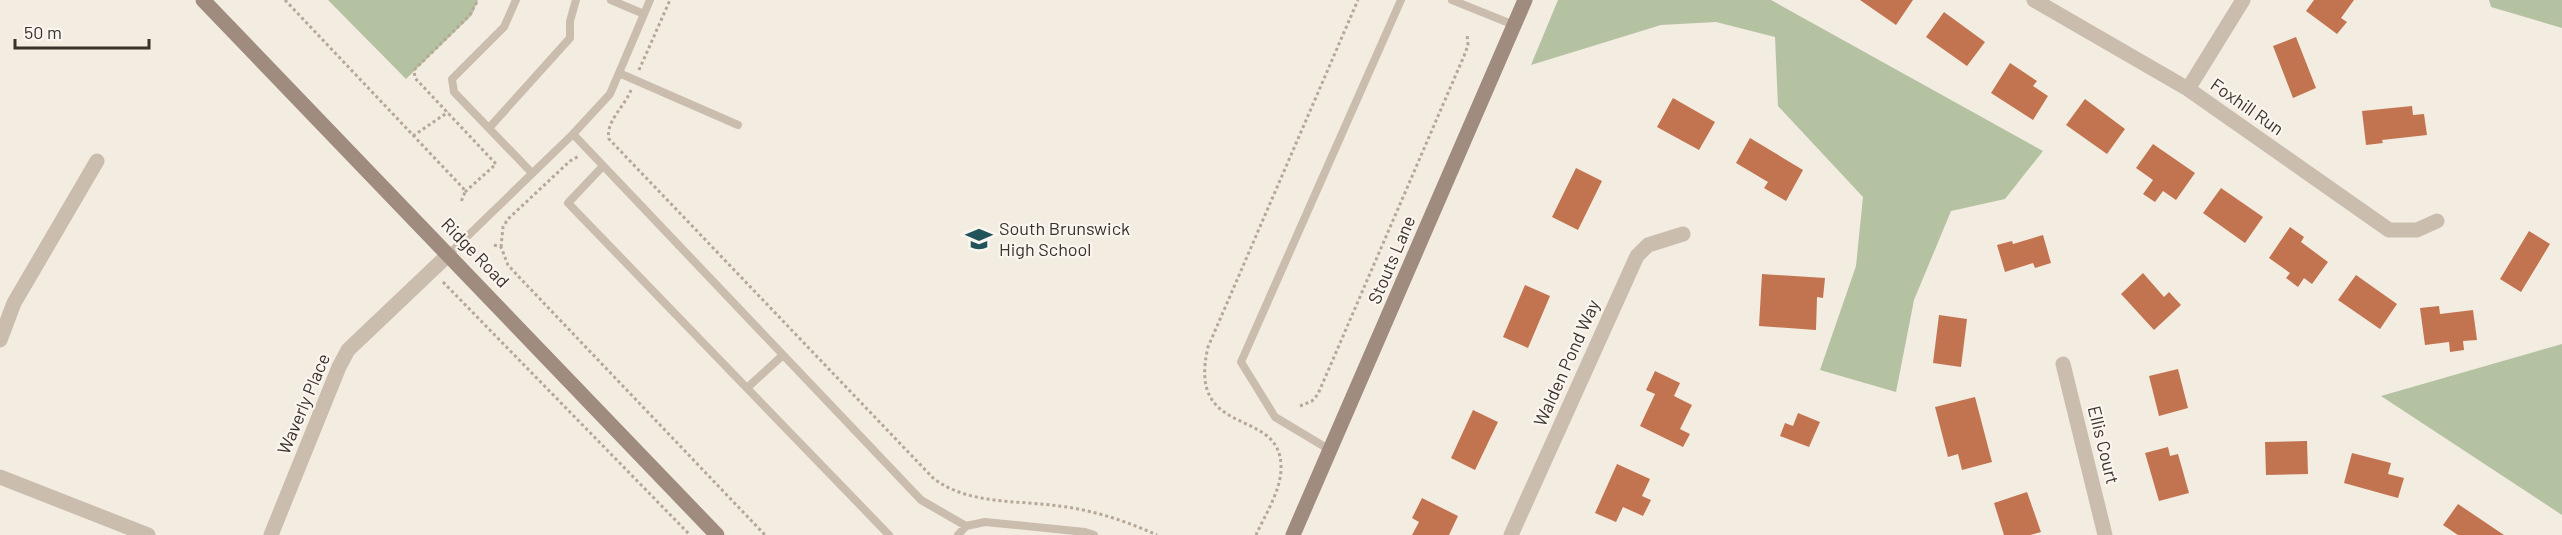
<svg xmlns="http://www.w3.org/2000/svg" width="2562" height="535" font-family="Barlow,sans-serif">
<rect width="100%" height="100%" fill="#f3ece1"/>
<path fill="#b4c2a1" d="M328,0H478L472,15L406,79Z
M1558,0H1771L2043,151L2005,199L1951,211L1914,300L1896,392L1820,370L1856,266L1863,197L1778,106L1775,37L1716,22L1661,25L1531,65Z
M2489,0H2562V28L2491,7Z
M2562,344V515L2381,396Z"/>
<path fill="#c27450" d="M1860,0H1913L1896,25Z
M2314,0H2354L2341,18L2347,22L2337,34L2306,11Z
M1944,12L1985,42L1967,66L1926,37Z
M2296,37L2316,88L2293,98L2273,46Z
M2010,63L2037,81L2033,86L2048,96L2033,120L1991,93Z
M1673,98L1715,122L1699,150L1657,127Z
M2085,99L2125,129L2107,154L2066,125Z
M2412,106L2413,115L2424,114L2427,135L2382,140L2383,143L2366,145L2362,111Z
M1750,138L1803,170L1786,201L1764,188L1768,182L1736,163Z
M2153,144L2195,173L2176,200L2163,191L2155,202L2143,194L2153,180L2136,168Z
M1576,168L1602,181L1578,230L1552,217Z
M2221,188L2263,217L2245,243L2203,213Z
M2290,227L2304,237L2301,242L2328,262L2312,284L2304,278L2298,287L2286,278L2290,273L2269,258Z
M2529,231L2550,244L2521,292L2500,279Z
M2043,235L2051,263L2035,268L2033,263L2005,272L1997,245L2012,241L2013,244Z
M2143,273L2164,297L2169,292L2181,305L2154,330L2121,294Z
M1762,274L1825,278L1823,298L1817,297L1816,330L1759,326Z
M2356,275L2397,304L2380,329L2338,300Z
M1525,285L1550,296L1528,348L1503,337Z
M2439,306L2440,314L2473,310L2477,340L2463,341L2464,350L2450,352L2449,342L2425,345L2420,308Z
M1939,315L1967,319L1961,367L1933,363Z
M2178,369L2188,408L2159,416L2149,376Z
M1655,371L1680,383L1674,396L1692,405L1680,429L1690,434L1683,447L1640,426L1655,394L1646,390Z
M1975,397L1992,462L1962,470L1958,454L1948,457L1935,407Z
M1473,410L1498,422L1475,470L1451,458Z
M1798,413L1820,422L1809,447L1780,436L1785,423L1793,426Z
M2307,441L2308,474L2266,475L2265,442Z
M2168,447L2170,456L2178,454L2189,493L2159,501L2145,453Z
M2352,453L2391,463L2388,474L2404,478L2398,498L2344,483Z
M1617,464L1650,479L1642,496L1651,500L1643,516L1623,507L1616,522L1595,513Z
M2027,492L2041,532L2030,535H2004L1994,503Z
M1422,498L1458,516L1449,535H1412L1419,522L1412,518Z
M2458,504L2504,535H2458L2443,525Z"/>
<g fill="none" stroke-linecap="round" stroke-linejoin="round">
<path stroke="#b7a797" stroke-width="3" stroke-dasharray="3 3" stroke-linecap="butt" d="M285,0L463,188L465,192L461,202
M639,70L670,0
M631,90C625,106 605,122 609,139L934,479C970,505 1017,500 1059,506C1093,510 1126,521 1157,535
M413,136L448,112
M465,192L496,164L415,78L414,70L469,16L478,0
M494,245L501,247L508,265L519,277L765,535
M501,247L503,227L508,219L570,161L579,156
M443,282L690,535
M1300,406L1312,401L1318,394L1464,56L1468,45L1467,34
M1256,535C1265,515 1282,489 1281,466C1280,406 1186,440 1208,347L1358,0"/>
<path stroke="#cbbdad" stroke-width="8" d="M516,0L504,27L452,79L454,92L531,172
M611,0L644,14
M1452,0L1514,25
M619,73L738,125
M489,128L570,38V21L576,0
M573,134L610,94L650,0
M603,166L568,203L889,535
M449,254L573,134L921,500L966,526
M747,388L783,355
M1330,450L1275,417L1241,362L1401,0
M958,535L966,526L985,522L1085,532L1094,535"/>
<path stroke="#cbbdad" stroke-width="15" d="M2034,0L2188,89L2389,230H2417L2437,221
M2188,89L2243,0
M0,340L14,303L97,161
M2063,364L2105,535
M0,477L148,535
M271,535L339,367L348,350L449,254
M1511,535L1637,256L1648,245L1683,234"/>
<path stroke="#9f8c7e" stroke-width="15" d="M203,0L717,535
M1293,535L1525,0"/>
</g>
<defs>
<g id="school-bare" transform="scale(2.07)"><path d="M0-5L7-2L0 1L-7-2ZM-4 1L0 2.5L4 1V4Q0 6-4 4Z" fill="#22525a" stroke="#faf5ee" stroke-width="2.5" paint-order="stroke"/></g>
</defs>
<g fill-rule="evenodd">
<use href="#school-bare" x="979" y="239"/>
</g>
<g text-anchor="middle" stroke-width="4.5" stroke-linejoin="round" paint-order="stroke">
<g font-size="18" fill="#3a312b" stroke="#faf5ee">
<text transform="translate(2247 107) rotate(35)" y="6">Foxhill Run</text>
<text transform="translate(475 253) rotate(46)" y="6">Ridge Road</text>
<text transform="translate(1392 260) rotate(-67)" y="6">Stouts Lane</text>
<text transform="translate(1567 363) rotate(-66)" y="6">Walden Pond Way</text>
<text transform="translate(304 404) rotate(-67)" y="6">Waverly Place</text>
<text transform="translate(2103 445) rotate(76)" y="6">Ellis Court</text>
</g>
<g font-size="18" fill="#3a312b" stroke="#faf5ee" text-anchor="start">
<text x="999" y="235">South Brunswick<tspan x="999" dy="21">High School</tspan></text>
</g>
</g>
<path d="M15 39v9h134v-9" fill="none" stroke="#3a312b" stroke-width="3"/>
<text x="24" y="39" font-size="18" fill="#3a312b" stroke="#faf5ee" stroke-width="4.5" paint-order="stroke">50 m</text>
</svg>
